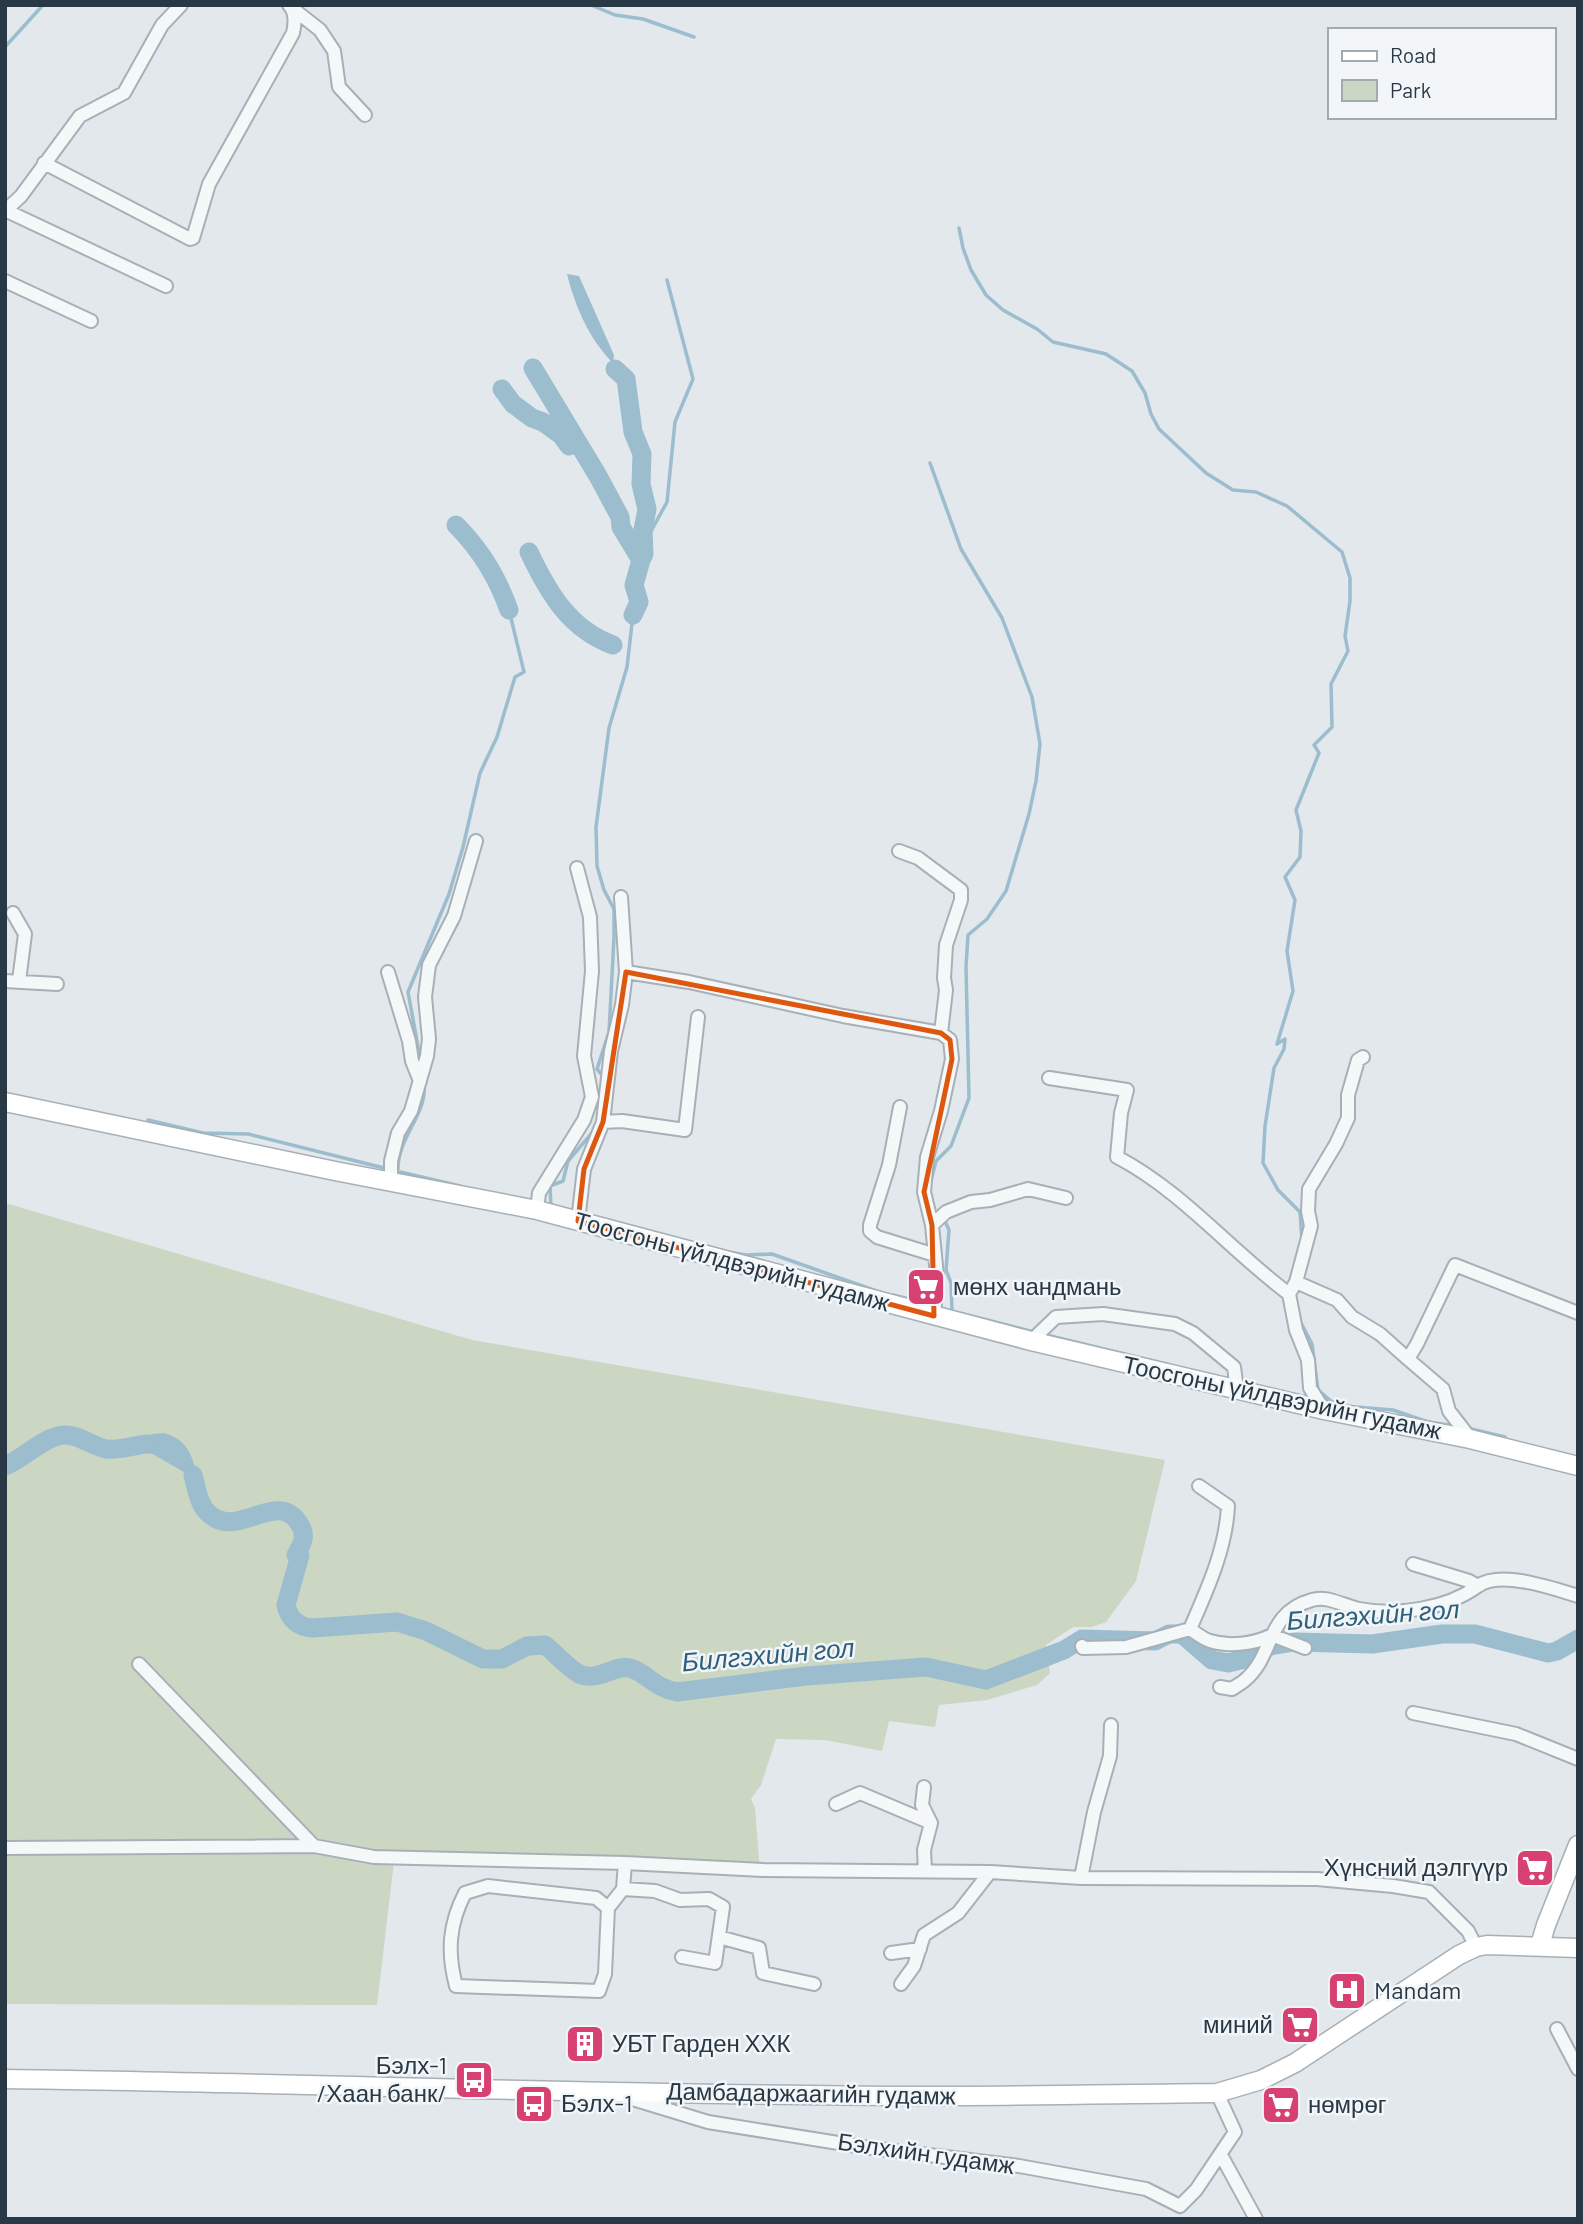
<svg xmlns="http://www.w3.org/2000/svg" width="1583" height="2224" font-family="Barlow,sans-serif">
<rect width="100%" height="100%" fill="#e2e8ec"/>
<path fill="#cbd6c3" d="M5,1203L472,1340L1165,1460L1136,1581L1106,1622L1092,1627H1073L1046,1645L1050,1673L1037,1685L987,1700L939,1705L935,1727L889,1721L882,1751L825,1740L776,1739L761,1785L751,1799L755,1808L760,1872L395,1853L377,2005L5,2004Z"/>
<path fill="#9bbdcd" d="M567,274L579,276L614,355L613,363C589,339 575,306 567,274Z
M164,1433C197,1442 194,1471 201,1498L198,1499L192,1479L184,1472L142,1448L127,1450V1446L153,1434Z"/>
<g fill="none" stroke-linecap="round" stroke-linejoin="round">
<path stroke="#9bbdcd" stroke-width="3.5" d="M591,5L615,15L643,19L694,37
M5,47L43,5
M959,228L963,248L971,270L986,295L1003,310L1037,329L1053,342L1106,354L1132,371L1145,393L1151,414L1159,429L1206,473L1233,490L1256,492L1287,506L1342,552L1350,578V601L1345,636L1348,651L1331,684L1332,727L1314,745L1319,753L1296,810L1301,831L1300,857L1285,877L1295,900L1287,951L1293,991L1277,1044L1285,1039L1284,1049L1274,1068L1265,1126L1263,1163L1278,1190L1300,1212L1302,1240
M930,463L961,549L1002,618L1032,697L1040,744L1036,781L1029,814L1006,891L987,919L968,935L966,967L969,1098L951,1146L936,1161L931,1180
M644,544L667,502L675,422L693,379L667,280
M421,1063L408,992L449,894L463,847L480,773L497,737L515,677L524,672L509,610
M604,1077L597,1069L609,1032L614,937V909L604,890L597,866L596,827L609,728L627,667L633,615
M148,1120L203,1133L248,1134L388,1169
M396,1171L460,1186
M398,1172C396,1139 428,1113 424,1085
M551,1208L550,1186L563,1181L568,1161L592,1133
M944,1219L949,1230L946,1270L951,1283L952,1310
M728,1252L746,1255L772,1254L885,1294
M893,1295L933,1305
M940,1308L1034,1332
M1301,1323L1312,1344L1318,1390L1331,1401L1341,1405
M1042,1334L1170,1365
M1344,1406L1393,1410L1428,1422L1456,1426
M1467,1428L1505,1437"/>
<path stroke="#9bbdcd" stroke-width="19" d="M533,368L598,476L620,517L621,527L641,560L634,585L639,602L633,615
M615,369L626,379L633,432L642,454L641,484L647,509L643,530L644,554L641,560
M502,389L513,404L532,418L543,422L561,435L569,446
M456,525C481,550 497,576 509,610
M529,552C548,592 569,629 613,645
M5,1466C24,1458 39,1441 58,1436C76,1431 90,1446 106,1449C121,1451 135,1444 150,1444
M193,1475C198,1494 199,1512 219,1520C246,1530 281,1491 300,1525C307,1536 302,1544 296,1555H300L286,1605C289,1619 298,1627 312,1628L397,1622L426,1631L483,1659H502L527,1646L545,1645C556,1654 568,1668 579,1674C599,1683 616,1662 633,1669C651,1677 654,1687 677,1692L806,1676L926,1667L986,1680L1064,1650L1082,1639L1155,1641L1169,1634H1182L1212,1660L1228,1663L1245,1659L1270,1646L1294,1642L1372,1644L1442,1634H1475L1548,1653L1557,1651L1578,1639"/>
<g stroke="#a7b0b7" stroke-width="16">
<path id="minor" d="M292,8L320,30L334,51L339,87L365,115
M44,163L190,239L193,238L209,184L293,33C295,24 296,12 289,5
M5,211L21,196L80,116L124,93L162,25L181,5
M7,211L166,286
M5,281L91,321
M899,851L918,858L961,890V900L946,945L944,978L946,990L941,1033
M621,897L626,972L689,982L843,1016L941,1033L950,1040L952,1059L941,1111L927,1157L924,1192L932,1225L937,1276L934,1316
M13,913L25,934L19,981
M388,972L409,1041L412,1061L420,1081
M5,981L57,984
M1049,1078L1127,1090L1121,1113L1117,1157C1182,1191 1230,1250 1289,1294
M900,1107L889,1165L870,1225V1231L877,1237L935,1255
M603,1122L622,1121L685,1130L698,1017
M391,1182V1161L398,1133L411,1111L427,1056L429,1039L425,997L429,965L454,916L476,841
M537,1210L539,1193L584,1120L592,1097L584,1056L592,971L590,917L577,868
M578,1221L584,1169L603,1122L611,1051L622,1005L626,972
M932,1225L946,1212L971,1202L990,1200L1028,1189L1066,1198
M1296,1282L1337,1300L1352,1317L1380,1334L1408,1359
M1031,1341L1056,1317L1103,1314L1175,1324L1193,1333L1234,1367L1237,1390
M1324,1410L1310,1388L1308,1360L1296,1330L1289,1294L1296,1282L1311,1226L1308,1211L1309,1189L1336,1144L1348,1118V1095L1358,1060L1363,1057
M1470,1438L1449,1411L1443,1389L1408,1359L1417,1344L1455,1265L1578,1313
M1413,1564L1469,1581L1478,1586C1501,1570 1552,1588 1578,1596
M1190,1629C1207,1590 1226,1549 1228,1506L1199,1486
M1082,1646L1083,1648L1126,1647L1190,1629C1196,1633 1203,1639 1210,1641C1229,1647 1254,1644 1272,1635L1305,1648
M139,1664L314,1846
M1220,1687L1232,1689C1236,1686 1242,1683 1245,1680C1275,1655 1265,1613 1312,1600C1327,1595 1344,1606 1359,1609C1398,1616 1446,1609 1478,1586
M1413,1713L1516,1734L1578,1759
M924,1787L922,1805L931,1823L924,1850L925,1871
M836,1804L860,1793L931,1823
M5,1848L314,1846L374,1857L625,1863L763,1870L990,1872L1081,1878L1317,1879L1393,1886L1429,1892L1468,1931L1476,1947
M1081,1878L1094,1812L1110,1756L1111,1725
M623,1889L655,1891L680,1900L709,1899L723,1907L715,1963L682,1957
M608,1908L596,1898L488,1886L465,1893C449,1924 447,1952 456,1986L599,1991L605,1974L608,1908L623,1889L625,1863
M719,1937L759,1948L763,1973L814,1984
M891,1953L920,1949
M901,1984L914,1966L924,1935L958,1913L990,1872
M1557,2029L1578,2069
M626,2097L708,2122L863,2147L1019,2166L1146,2189L1180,2206L1196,2190L1235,2132L1217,2093
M1221,2155L1256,2219"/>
</g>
<g stroke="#a7b0b7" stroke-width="21">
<path id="secondary" d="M5,1102L335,1171L537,1210L1031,1341L1324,1410L1470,1439L1578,1466
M1540,1945L1546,1925L1578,1845
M5,2079C310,2083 614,2095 919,2096C1018,2096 1118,2094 1217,2093L1261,2080L1295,2063L1459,1955L1476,1947L1487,1945L1578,1948"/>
</g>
<use href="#minor" stroke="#f5f8f9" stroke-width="12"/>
<use href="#secondary" stroke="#fff" stroke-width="18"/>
</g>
<path fill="none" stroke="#de570f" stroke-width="5" stroke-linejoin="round" d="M626,972L941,1033L950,1040L952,1059L924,1192L932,1225L934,1316L578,1221L584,1169L603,1122Z"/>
<defs>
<g id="supermarket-square" transform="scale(2.0125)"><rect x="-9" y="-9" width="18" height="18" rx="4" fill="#d74172" stroke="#f2f6f9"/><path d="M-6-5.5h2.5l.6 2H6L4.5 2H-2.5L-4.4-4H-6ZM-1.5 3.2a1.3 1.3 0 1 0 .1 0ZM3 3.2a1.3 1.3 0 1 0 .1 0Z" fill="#fff"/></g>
<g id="hospital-square" transform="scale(2.0125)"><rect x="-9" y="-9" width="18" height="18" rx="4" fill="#d74172" stroke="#f2f6f9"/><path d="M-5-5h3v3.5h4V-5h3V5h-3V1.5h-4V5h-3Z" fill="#fff"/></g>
<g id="building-square" transform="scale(2.0125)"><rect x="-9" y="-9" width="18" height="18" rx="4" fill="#d74172" stroke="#f2f6f9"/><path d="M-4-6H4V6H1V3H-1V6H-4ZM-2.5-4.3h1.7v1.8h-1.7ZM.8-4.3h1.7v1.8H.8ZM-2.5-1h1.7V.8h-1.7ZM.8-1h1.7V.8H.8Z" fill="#fff"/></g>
<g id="bus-square" transform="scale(2.0125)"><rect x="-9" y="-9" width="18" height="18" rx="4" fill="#d74172" stroke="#f2f6f9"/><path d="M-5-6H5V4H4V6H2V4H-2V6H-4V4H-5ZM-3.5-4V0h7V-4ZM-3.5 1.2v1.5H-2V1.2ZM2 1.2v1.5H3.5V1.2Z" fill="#fff"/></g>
</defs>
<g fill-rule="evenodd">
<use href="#supermarket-square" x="926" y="1287"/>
<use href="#supermarket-square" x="1535" y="1868"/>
<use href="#hospital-square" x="1347" y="1991"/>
<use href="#supermarket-square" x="1300" y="2025"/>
<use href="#building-square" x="585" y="2044"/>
<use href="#bus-square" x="474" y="2080"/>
<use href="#bus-square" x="534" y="2104"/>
<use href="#supermarket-square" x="1281" y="2105"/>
</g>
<g text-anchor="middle" stroke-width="5" stroke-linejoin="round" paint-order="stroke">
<g font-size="24" fill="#293845" stroke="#f2f6f9">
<text transform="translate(732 1262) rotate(15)" y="8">Тоосгоны үйлдвэрийн гудамж</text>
<text transform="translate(1282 1398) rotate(12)" y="8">Тоосгоны үйлдвэрийн гудамж</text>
<text transform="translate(811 2094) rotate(1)" y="8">Дамбадаржаагийн гудамж</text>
<text transform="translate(926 2154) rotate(8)" y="8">Бэлхийн гудамж</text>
</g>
<g font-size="24" fill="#293845" stroke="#f2f6f9" text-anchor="start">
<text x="953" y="1295">мөнх чандмань</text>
<text x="1508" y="1876" text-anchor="end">Хүнсний дэлгүүр</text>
<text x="1374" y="1999">Mandam</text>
<text x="1273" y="2033" text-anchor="end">миний</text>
<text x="612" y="2052">УБТ Гарден ХХК</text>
<text x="447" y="2074" text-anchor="end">Бэлх-1<tspan x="447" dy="28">/Хаан банк/</tspan></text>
<text x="561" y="2112">Бэлх-1</text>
<text x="1308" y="2113">нөмрөг</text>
</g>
<g font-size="26" font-style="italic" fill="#305f7c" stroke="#f2f6f9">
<text transform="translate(1373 1615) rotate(-4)" y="9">Билгэхийн гол</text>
<text transform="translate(768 1655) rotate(-5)" y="9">Билгэхийн гол</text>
</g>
</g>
<rect width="1583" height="2224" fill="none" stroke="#293845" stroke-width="14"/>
<rect x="1328" y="28" width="228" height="91" fill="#f2f6f9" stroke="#a2aab1" stroke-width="2"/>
<rect x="1342" y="51" width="35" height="10" fill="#ffffff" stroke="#a2aab1" stroke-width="2"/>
<text x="1390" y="63" font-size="21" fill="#293845">Road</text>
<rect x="1342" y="80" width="35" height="21" fill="#cbd6c3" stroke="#a2aab1" stroke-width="2"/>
<text x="1390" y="98" font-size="21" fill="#293845">Park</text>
</svg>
